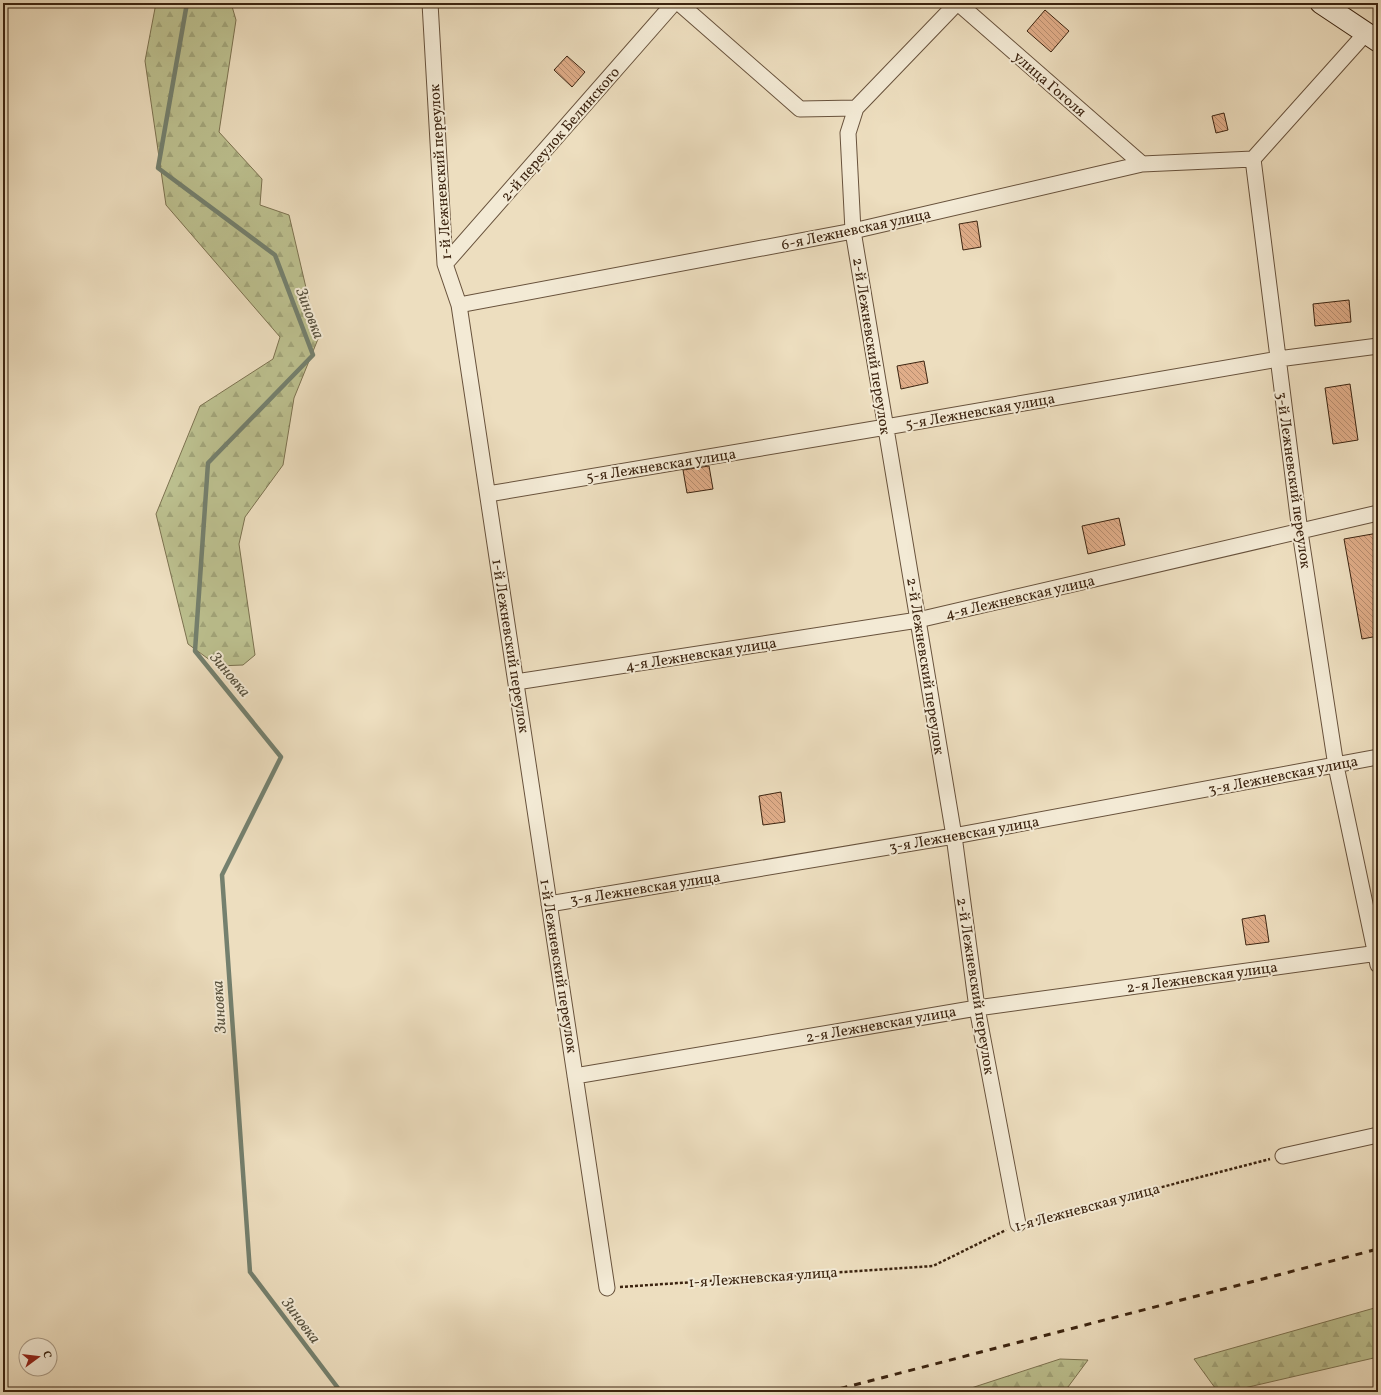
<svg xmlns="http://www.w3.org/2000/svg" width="1381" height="1395" font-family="Vollkorn,serif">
<defs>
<pattern id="forest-firs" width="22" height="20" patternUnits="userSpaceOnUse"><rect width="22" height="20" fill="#bcc08f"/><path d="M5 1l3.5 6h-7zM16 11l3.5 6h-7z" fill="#a2a57a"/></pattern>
<pattern id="building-back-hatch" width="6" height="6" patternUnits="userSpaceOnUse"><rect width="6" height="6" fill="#e0ad89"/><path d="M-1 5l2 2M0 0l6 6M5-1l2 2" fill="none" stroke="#b78d6f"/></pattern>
</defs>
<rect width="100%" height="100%" fill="#eddebf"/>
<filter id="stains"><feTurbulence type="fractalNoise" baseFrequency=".005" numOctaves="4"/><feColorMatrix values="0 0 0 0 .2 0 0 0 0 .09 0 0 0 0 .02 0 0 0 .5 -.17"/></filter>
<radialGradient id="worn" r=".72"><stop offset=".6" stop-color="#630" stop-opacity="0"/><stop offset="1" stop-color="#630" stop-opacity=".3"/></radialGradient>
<path fill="url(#forest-firs)" stroke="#7c7250" d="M156,3H231L236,20L219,132L262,179L260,205L289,215L318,339L294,398L283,465L245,517L239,544L255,655L243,665L218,666L188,644L156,514L200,406L273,359L280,337L166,205L145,61Z
M1378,1307V1357L1227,1392H1218L1194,1359Z
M1060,1359L1088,1360L1068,1387L1059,1392H959Z"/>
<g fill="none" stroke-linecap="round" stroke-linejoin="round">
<path stroke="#74806e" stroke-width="4.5" d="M187,3L158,168L275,255L313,355L208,463L195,651L281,757L222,875L250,1272L341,1392"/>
</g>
<path fill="url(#building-back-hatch)" stroke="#3c2410" d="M1045,10L1069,31L1051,52L1027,31Z
M567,56L585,72L572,87L554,70Z
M1224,113L1228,130L1216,133L1212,116Z
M977,221L981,247L963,250L959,224Z
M1349,300L1351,322L1315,326L1313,304Z
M924,361L928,383L901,389L897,366Z
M1350,384L1358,440L1333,444L1325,388Z
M709,466L713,489L687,493L683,470Z
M1119,518L1125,545L1088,554L1082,526Z
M1378,533V636L1362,639L1344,539Z
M781,792L785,822L763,825L759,796Z
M1265,915L1269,942L1246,945L1242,919Z"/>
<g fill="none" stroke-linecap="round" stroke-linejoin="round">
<g stroke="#68523c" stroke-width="17">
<path id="minor" d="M430,3L445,264L459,305L607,1288
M679,3L800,109L856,108
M957,3L856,108L848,133L853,231L954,836L977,1008L1018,1224
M958,3L1142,164
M1365,34L1253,159L1300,532L1336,766L1378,965
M445,264L674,3
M459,305L853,231L1142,164L1253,159
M488,494L886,427L1278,359L1378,346
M516,682L918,620L1378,513
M549,904L954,836L1378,757
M575,1076L977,1008L1378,953
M1283,1156L1378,1135"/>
</g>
<g stroke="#3c2410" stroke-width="23">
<path id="secondary" d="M1321,3L1378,41"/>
</g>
<path stroke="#3c2410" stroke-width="2.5" stroke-dasharray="3 2" stroke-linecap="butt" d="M1031,1221L1270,1159
M620,1287L933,1266L1006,1230"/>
<use href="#minor" stroke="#f3ead5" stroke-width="15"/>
<use href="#secondary" stroke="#f3ead5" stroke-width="21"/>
<path stroke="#3c2410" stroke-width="3" stroke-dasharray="7 7" stroke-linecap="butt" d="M827,1392L1378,1249"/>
</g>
<g text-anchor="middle" stroke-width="4" stroke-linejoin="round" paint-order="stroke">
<g font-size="15" fill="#3c2410" stroke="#f3ead5">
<text transform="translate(1050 84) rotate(41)" y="5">улица Гоголя</text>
<text transform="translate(560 134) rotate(-49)" y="5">2-й переулок Белинского</text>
<text transform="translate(440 172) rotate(-94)" y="5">1-й Лежневский переулок</text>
<text transform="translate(856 229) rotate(-12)" y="5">6-я Лежневская улица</text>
<text transform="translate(872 346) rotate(81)" y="5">2-й Лежневский переулок</text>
<text transform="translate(980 411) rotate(-10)" y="5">5-я Лежневская улица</text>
<text transform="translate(661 465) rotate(-9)" y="5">5-я Лежневская улица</text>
<text transform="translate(1294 480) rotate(82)" y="5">3-й Лежневский переулок</text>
<text transform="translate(1020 597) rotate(-13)" y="5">4-я Лежневская улица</text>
<text transform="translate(511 646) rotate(81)" y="5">1-й Лежневский переулок</text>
<text transform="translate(701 654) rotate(-9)" y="5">4-я Лежневская улица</text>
<text transform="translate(926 666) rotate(81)" y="5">2-й Лежневский переулок</text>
<text transform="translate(1283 775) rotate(-11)" y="5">3-я Лежневская улица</text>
<text transform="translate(964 834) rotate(-10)" y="5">3-я Лежневская улица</text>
<text transform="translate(645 888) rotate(-9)" y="5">3-я Лежневская улица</text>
<text transform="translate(559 966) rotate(81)" y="5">1-й Лежневский переулок</text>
<text transform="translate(1202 977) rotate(-8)" y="5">2-я Лежневская улица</text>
<text transform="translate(976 986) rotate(81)" y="5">2-й Лежневский переулок</text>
<text transform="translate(881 1024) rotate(-10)" y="5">2-я Лежневская улица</text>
<text transform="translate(1087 1207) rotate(-15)" y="5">1-я Лежневская улица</text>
<text transform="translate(763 1277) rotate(-4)" y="5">1-я Лежневская улица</text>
</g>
<g font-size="16" font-style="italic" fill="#58523f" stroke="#f3ead5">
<text transform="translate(311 313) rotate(69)" y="6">Зиновка</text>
<text transform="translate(231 674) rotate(50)" y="6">Зиновка</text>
<text transform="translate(218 1007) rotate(-94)" y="6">Зиновка</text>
<text transform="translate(302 1320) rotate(53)" y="6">Зиновка</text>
</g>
</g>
<rect width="1381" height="1395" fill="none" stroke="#eddebf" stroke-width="16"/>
<rect x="4" y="4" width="1373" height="1387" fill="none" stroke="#3c2410" stroke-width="2"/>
<rect x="8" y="8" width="1365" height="1379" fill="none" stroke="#3c2410"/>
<g transform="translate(38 1357) rotate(75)"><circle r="19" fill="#f3ead5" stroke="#aa9b86"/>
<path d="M0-3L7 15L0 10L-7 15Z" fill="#8f2418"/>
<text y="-6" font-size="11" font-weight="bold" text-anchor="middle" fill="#3c2410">С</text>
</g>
<rect width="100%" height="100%" filter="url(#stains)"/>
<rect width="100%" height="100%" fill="url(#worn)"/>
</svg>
